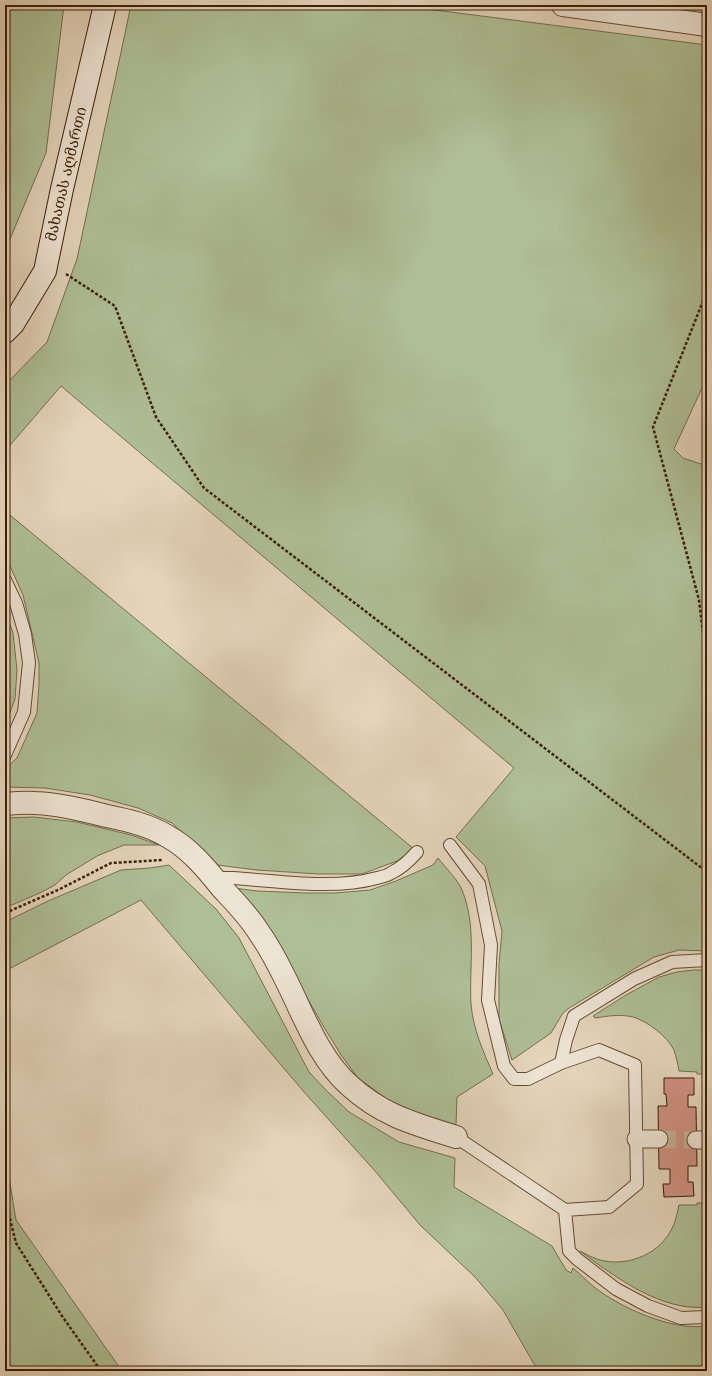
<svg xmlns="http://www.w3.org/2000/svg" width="712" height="1376" font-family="Cardo,'Noto Serif Georgian',serif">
<rect width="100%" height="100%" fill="#e4d4bb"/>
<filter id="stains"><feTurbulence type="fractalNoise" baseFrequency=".005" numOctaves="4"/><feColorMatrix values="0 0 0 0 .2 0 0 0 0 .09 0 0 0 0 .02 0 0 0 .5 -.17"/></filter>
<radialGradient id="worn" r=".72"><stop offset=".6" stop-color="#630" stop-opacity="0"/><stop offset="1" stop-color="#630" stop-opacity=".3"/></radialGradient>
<path fill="#aebe95" stroke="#766e4c" d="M5,5H64L46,153L5,251Z
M131,5H396L707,45V377L674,449L683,458L707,466V951L679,950L654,957L569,1008L563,1013L551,1033L512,1060L499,1019V964L502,931L485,866L456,837L514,768L61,386L5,451V385L47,342L77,259Z
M624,5H707V15Z
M5,511L414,849L397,861L362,874H318L257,870L217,865L172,823L138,808L90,795L45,788L5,787V769L17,758L37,713L39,684V663L23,595L5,555Z
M5,611L13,633L17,670L15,699L5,726Z
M34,817L77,822L131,835L159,845H124L97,856L66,875L55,885L42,892L12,905L5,906V818Z
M438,858C444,866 459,881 462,890C477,926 469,966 471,1004C473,1029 483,1051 493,1074L457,1097L456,1125L411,1111L387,1099L358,1078L341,1055L322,1024L286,961L234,888L257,891L306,893H335L370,890L396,881L433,865Z
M169,865L216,909L239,938L309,1072L326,1090L349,1112L399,1142L455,1158L454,1187L552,1246L566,1270L571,1273L573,1268C580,1274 587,1281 594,1287C621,1308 672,1331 707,1326V1371H538L503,1310L475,1277L420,1225L375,1171L304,1092L141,900L5,971V922L48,901L121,870L150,868Z
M694,970H707V1074H697V1072L679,1071C678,1064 676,1056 674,1050C667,1036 647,1021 633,1017C621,1014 607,1016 595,1018L593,1016L626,995L659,977L677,972Z
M5,1153L16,1220L122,1371H5Z
M697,1203H707V1307C662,1312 615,1277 580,1251C586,1254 591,1257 597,1259C623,1268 657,1256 670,1232C675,1224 677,1214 679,1205H697Z"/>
<path fill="#cf9282" stroke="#3d1f04" d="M664,1078H694V1095H688V1107H696L697,1166H688V1182H693L694,1196L664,1197L663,1184H670V1169H659L658,1106H667L666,1094H664Z"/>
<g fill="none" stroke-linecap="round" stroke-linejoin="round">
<path stroke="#c3b096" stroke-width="17" stroke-dasharray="17 8" stroke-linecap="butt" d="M659,1139L696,1140"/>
<g stroke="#674c32" stroke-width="14">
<path id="service" d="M5,580L16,603L25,634L29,663L24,712L5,755
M450,845L479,884L491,945L488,1000L504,1066L514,1079H528L561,1063L599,1050L635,1065L637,1184L609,1207L565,1210L456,1137
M216,881L224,878H233C277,881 334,890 377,878C381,877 387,876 391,873C402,868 409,861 417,852
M561,1063L566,1040L574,1016L634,979L672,962L707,960
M565,1210L569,1251L577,1259L616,1289L648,1306L681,1318L707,1317"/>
</g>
<g stroke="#674c32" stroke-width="19">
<path id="pedestrian" d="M636,1139H659
M696,1140H707"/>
</g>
<g stroke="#674c32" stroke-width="24">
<path id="minor" d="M5,804C15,803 25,802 35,803C59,804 83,810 107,816C127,820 149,825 167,836C189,848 205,867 221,887C234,901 248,915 258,931C268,945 276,960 284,976C303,1013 318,1058 350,1086C383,1116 415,1124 456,1137"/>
</g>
<g stroke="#674c32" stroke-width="24">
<path id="tertiary" d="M563,5L707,25"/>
</g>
<g stroke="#3d1f04" stroke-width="24">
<path id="secondary" d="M5,332L13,324L45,271L62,189L105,5"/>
</g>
<path stroke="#3d1f04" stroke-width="2.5" stroke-dasharray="3 2" stroke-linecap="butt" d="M66,274L115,306L156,417L204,488L707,872
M707,291L653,427L699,600L707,664
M5,913L60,889L111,863L163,860
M5,1199L16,1243L62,1316L101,1371"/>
<use href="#service" stroke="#ede3d3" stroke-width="12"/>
<use href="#pedestrian" stroke="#ede3d3" stroke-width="17"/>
<use href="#minor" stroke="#ede3d3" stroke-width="22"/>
<use href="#tertiary" stroke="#ede3d3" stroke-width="22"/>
<use href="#secondary" stroke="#ede3d3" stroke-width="22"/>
</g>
<g text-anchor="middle" stroke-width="3" stroke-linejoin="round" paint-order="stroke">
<g font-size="15" fill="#3d1f04" stroke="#ede3d3">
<text transform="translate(66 174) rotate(-77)" y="5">მახათას აღმართი</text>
</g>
</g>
<rect width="712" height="1376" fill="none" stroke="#e4d4bb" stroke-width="20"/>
<rect x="6" y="6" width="700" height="1364" fill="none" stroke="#3d1f04" stroke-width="2"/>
<rect x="10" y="10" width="692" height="1356" fill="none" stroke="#3d1f04"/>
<rect width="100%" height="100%" filter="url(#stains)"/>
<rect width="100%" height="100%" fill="url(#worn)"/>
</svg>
